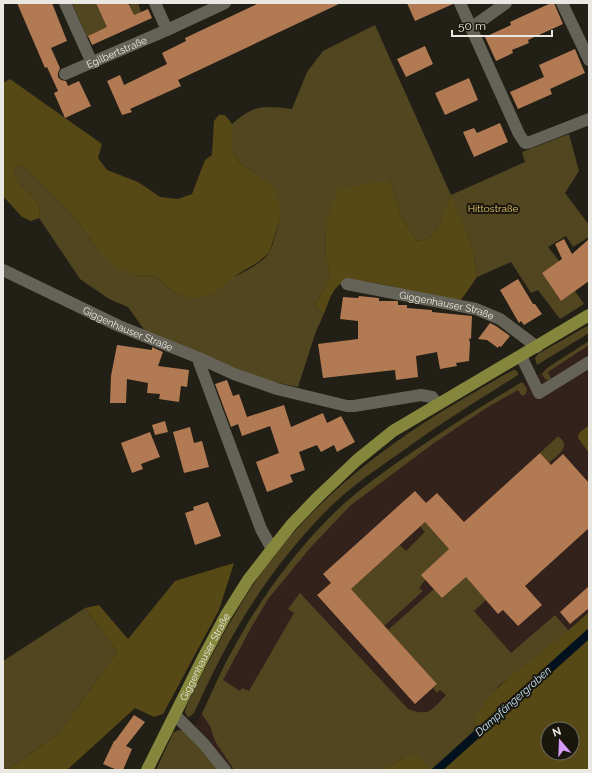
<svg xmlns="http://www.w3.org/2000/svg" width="592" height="773" font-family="Raleway,sans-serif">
<rect width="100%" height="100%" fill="#221f16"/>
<path fill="#33211c" d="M589,344V613L417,770H231L209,740L194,728L223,671L274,588L304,550L361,493L480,409Z"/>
<path fill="#524621" d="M72,3H96L103,17L134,3H138L141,12L87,37Z
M375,25L451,195L525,162L522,152L569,134L579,171L565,193L589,225V237L573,247L566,236L548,247L563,266L550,268L542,273L561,301L575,291L584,304L560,319L538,290L531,293L511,262L477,277L473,248L451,196L437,229L429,238L417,241L401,216L390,180L325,226L326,258L330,275L315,306L324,314L316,331L298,387L264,380L145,331L128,307L109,299L80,279L39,218C46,193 12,190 14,168L22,165L73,215L98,250L135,275L156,276L172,291L185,297C205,289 258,270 269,253C273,246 277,229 280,220L257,174L240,164L232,150V124C255,104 263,106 292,109L307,72L323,51Z
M589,325V333L537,365L535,358L538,354Z
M589,341V345L548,372L551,379L548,380L545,379L542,374L547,368Z
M514,370L517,371L518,375C480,399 441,423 404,450C378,468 353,485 330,507C294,543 261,586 236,630C220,657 207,685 194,713L189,717H188L185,713L186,707C209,660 233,613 263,570C311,505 373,454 441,412C457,402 474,393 490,383C498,379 506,373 514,370Z
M522,382L527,389L526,394L522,396L518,390L488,407L434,443L351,505L310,548L268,599L252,626L223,680L240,691L242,688L249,691L294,613L288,609L300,593L408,709C429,717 432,710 446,695L440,690L437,693L433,688L437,684L388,630L434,589L442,598L470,573V582L486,600L474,611L511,653L555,615L569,631L498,686L474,722L476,729L431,770L403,758L382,770H234L215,741L210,726L202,714C214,687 226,660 241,635C265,592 297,550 332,515C355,492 381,474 408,455C445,429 483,405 522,382Z
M557,437H559C572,447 557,455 549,463L540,453Z
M425,522L449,549L419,588L423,591L384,626L343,596L400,545L406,551L425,532L420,526Z
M85,608L117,652L59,733L7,770H3V661Z
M178,730L183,731L189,734L220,770H156L173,733Z"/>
<path fill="#574916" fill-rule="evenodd" d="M10,79L102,144L98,158L107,170L138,182L160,197L178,199L192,194L205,160L212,155L214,121L219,115H225L232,124V150L240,164L257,174L274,189L279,201L280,220L269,253L257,263L238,274L215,292L200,298L185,297L172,291L156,276L135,275L116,268L98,250L73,215L22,165L14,168C12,190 46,193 39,218L31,221L22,217L3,196V83Z
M390,180L401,216L417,241L429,238L437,229L451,195L473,248L477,277L461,300C451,299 441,298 431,296C409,292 362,275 343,283C332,287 328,304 324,314L315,306L330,275L326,258L325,226L338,189Z
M589,425V453L578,438L579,433Z
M234,563L219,610L163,714L154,717L135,708L67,770H7L59,733L117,652L85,608L99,605L128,639L175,581Z
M589,612V628L476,729L474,722C486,691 514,674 539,654C556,640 573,627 589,612Z
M589,639V770H443ZM548,729H572V753H548Z
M417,754L430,770H382L403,758Z"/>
<path fill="#01111d" d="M589,628V639L443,770H431Z"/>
<path fill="#b27a53" d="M17,3H52L67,41L51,48L60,68L58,73V77L61,80L66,81L68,86L79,81L91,106L65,118L54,93L58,91L47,67L45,68Z
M96,3H128L134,15L148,9L152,18L92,45L88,36L107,27Z
M259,3H341L178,80L181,86L130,109L132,112L122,115L107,81L120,75L124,85L167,64L162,53L186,41L185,38Z
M407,3H453V4L415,21Z
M551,3H554L563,24L528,40L529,43L512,50L513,53L496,61L485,37L511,25L510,22Z
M425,46L433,64L406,77L397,59Z
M575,49L585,73L550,89L552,94L518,109L510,92L544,77L539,65Z
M469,78L478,100L445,115L435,93Z
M500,123L508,142L474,157L463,132L474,128L477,133Z
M564,239L572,254L589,239V281L561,301L542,273L562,259L555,244Z
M518,279L533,304H535L542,314L524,325L521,321L519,323L500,290Z
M359,296L379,298V301H398V305H407V308L432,310V312L472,316L471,339L469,338L470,343L469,361L456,363L457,366L440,369L437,352L416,356L418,377L396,380L395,370L323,378L318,344L358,339V321L340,319L343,297L358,298Z
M490,323L496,326L510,336L501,347L499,346L498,348L487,340L478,339Z
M117,345L152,350V347L163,352L158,366L189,370L187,387L181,386L179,402L159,399L160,394L147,393L148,383L127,379L126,403H110L111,376Z
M227,380L233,396L239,394L247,417L284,405L291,427L323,413L327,423L341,416L355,442L337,452L334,445L321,452L317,445L299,452L305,470L290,475L293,482L267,492L256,462L279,453L270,426L242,436L238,424L231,427L215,384Z
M165,421L168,432L155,435L152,425Z
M190,427L194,443L202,441L209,467L184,473L173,432Z
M150,432L160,457L141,464L143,469L132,473L121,443Z
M540,453L551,465L563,454L589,483V528L525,586L542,605L518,626L503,610L498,614L466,577L442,598L430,585L421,575L449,549L425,522L351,589L437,684L415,704L317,595L331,583L323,574L415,491L426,503L437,493L464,522Z
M208,502L221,536L195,545L185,513L194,510L193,507Z
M589,586V608L570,624L560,612Z
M134,715L145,722L126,746L132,749L123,770H117L103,764L114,741H115Z"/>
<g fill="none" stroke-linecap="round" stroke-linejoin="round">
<g stroke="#656258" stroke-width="12">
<path d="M65,3L92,63"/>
<path d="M155,3L167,30L225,3"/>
<path d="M460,3L519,134L525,143L530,142L589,119"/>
<path d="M562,3L589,60"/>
<path d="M471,28L506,3"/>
<path id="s1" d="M65,74L167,30"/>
<path id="s2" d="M3,270L119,326L199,358L234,374L277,389L347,406H354L421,395L432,397L437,404"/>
<path id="s3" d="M347,284L476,309L500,319L537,347"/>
<path d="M521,356L539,393L589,362"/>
<path d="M199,358V362L261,529L272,549"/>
<path d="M175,715L204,744L225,770"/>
</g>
<path stroke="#84873c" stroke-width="12" id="s4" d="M147,770L204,656L226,615L248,580L272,549L292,524L319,496L357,460L393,431L589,315"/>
</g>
<g text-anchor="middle" stroke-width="4" stroke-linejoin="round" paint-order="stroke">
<g font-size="10" fill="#eae8e2" stroke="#19160d">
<text dy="4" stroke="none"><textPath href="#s1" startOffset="56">Egilbertstraße</textPath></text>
<text dy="4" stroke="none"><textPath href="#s3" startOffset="102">Giggenhauser Straße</textPath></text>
<text dy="4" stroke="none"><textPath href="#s2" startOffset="138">Giggenhauser Straße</textPath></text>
<text dy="4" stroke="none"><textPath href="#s4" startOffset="127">Giggenhauser Straße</textPath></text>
</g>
<g font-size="10" fill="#e7cb6d" stroke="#19160d">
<text x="493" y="212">Hittostraße</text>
</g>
<g font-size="11" font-style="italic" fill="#c6e7fe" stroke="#19160d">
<text transform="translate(513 701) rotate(-42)" y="4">Dampfängergraben</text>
</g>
</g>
<rect width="592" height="773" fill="none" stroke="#eae8e2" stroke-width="8"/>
<g transform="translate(560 741) rotate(341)"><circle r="19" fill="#19160d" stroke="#6d6a62"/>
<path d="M0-3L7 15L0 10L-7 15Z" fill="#d79bf9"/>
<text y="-6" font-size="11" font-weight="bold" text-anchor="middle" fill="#eae8e2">N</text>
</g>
<path d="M452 30v6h100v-6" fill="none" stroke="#eae8e2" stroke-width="2"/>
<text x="458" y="30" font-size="12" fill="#eae8e2" stroke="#19160d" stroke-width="3" paint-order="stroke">50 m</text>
</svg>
